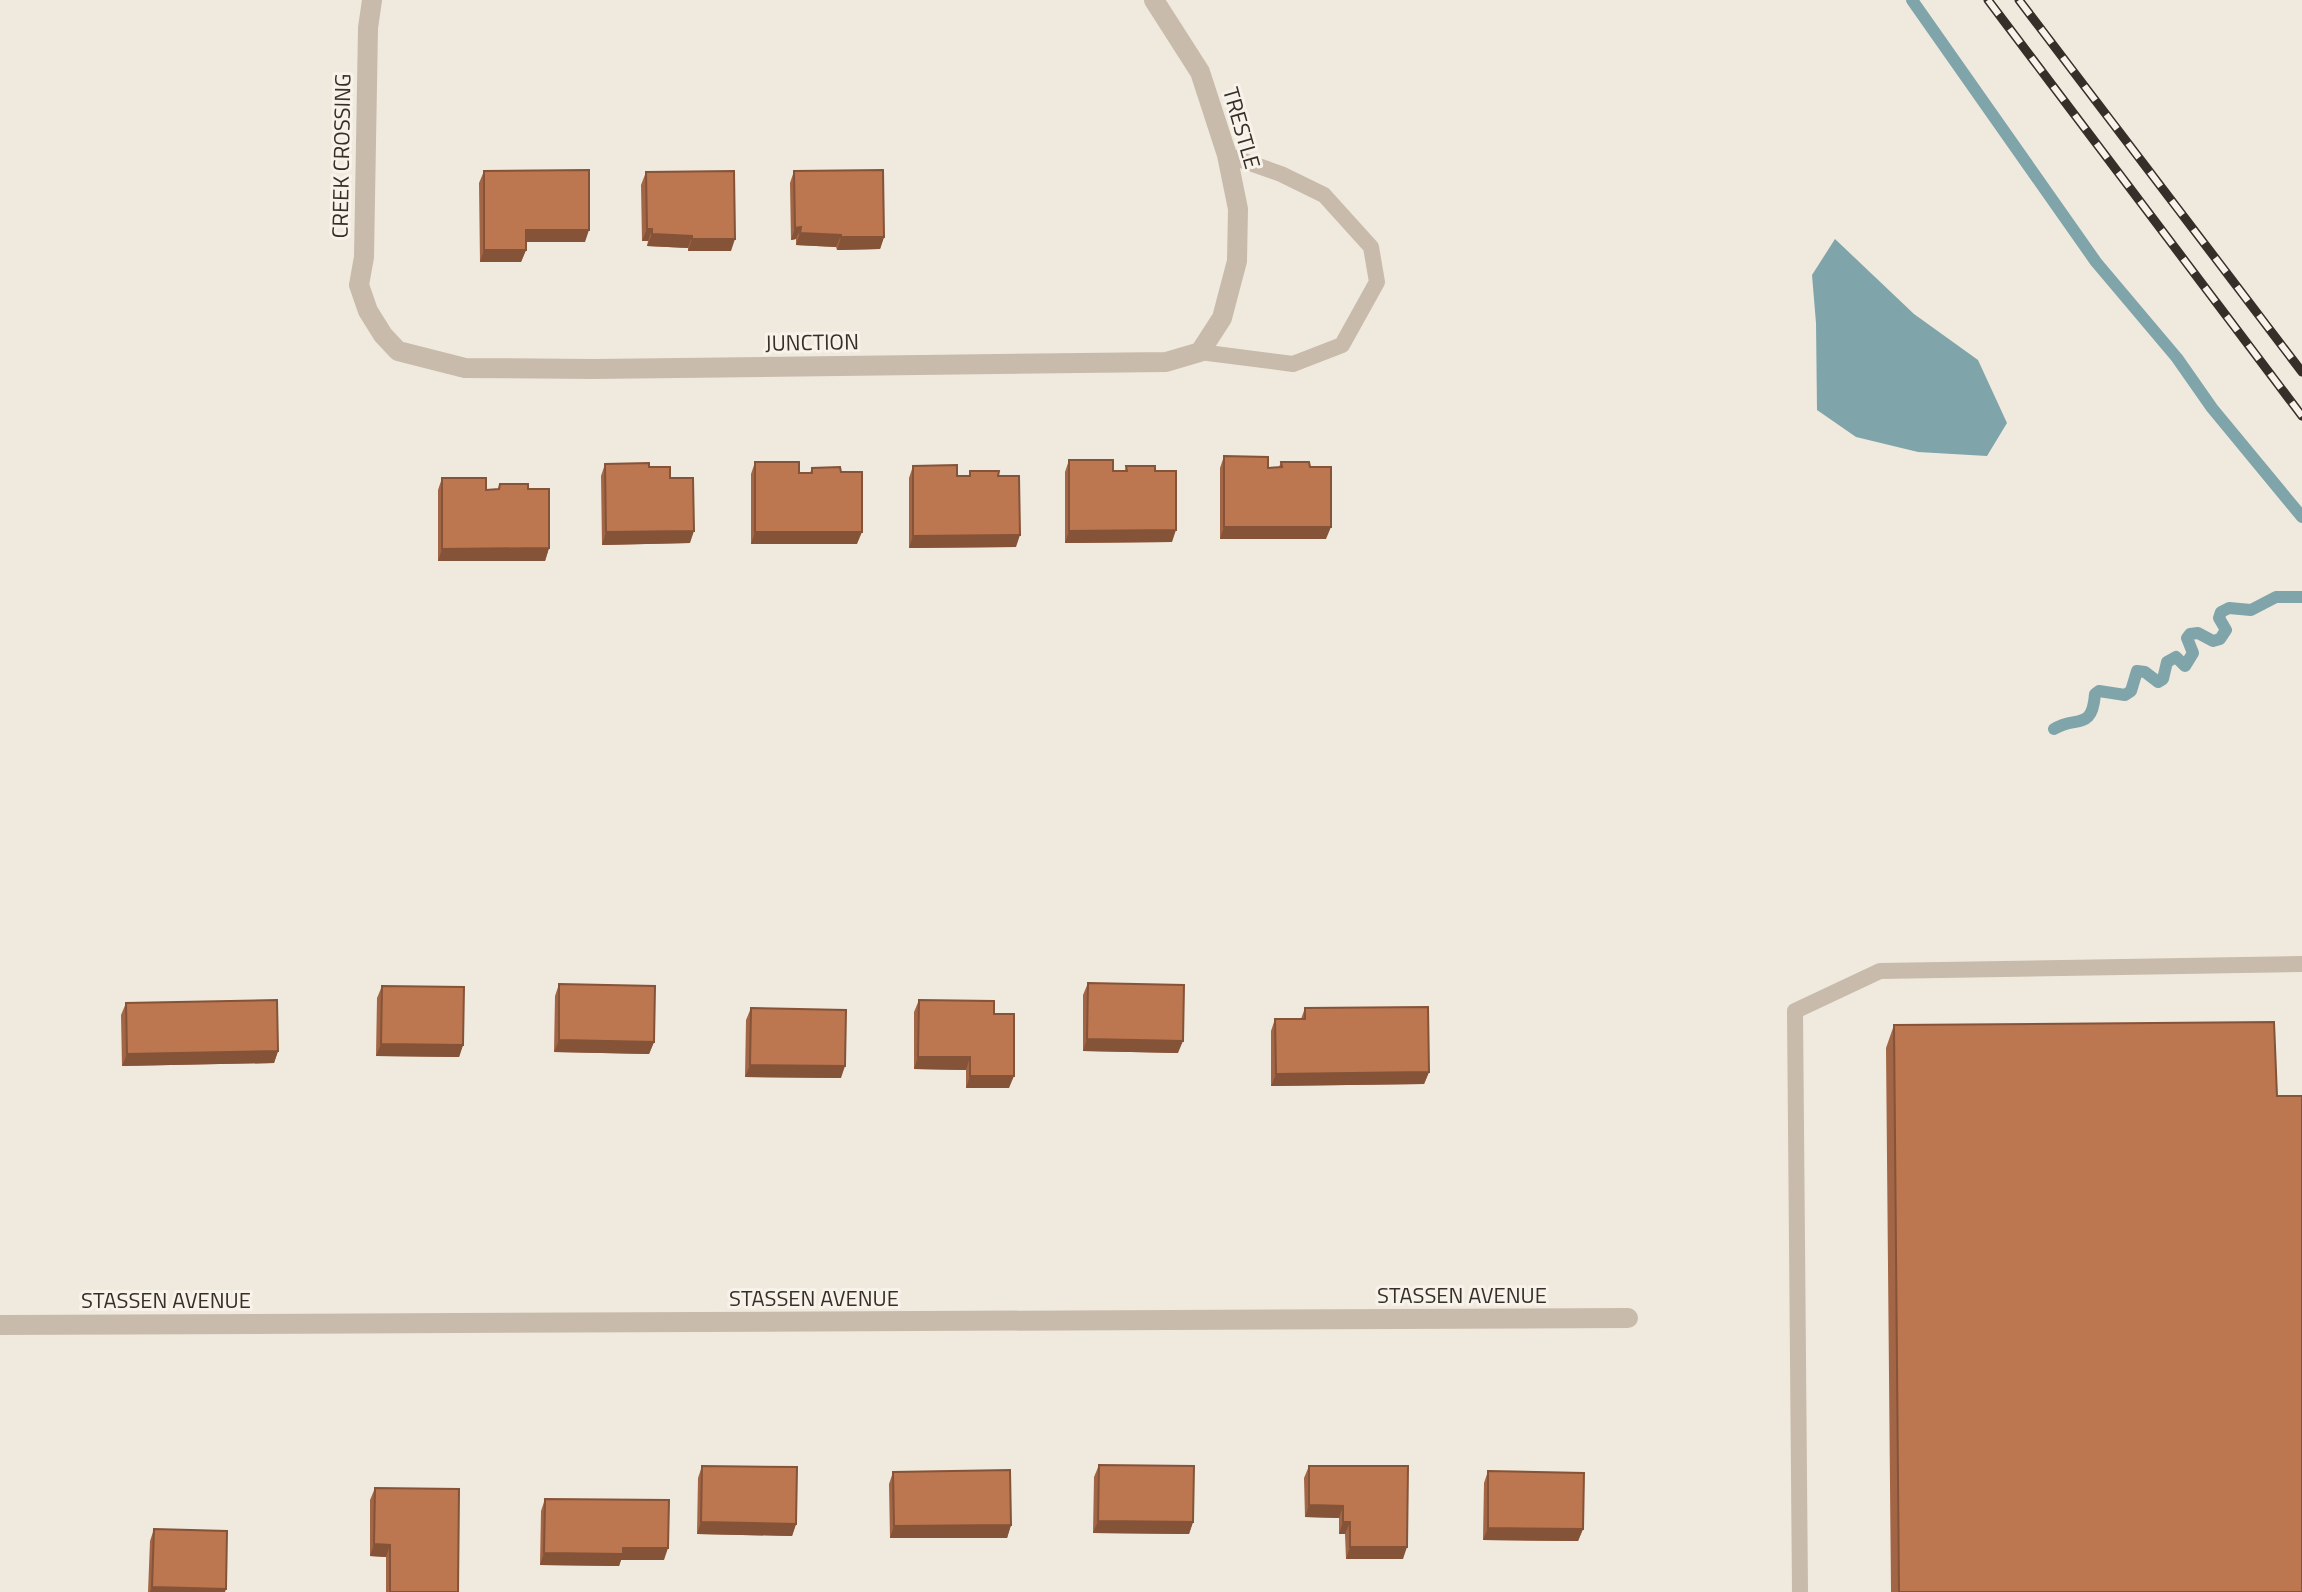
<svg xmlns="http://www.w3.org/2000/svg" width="2302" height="1592" font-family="'Titillium Web',sans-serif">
<rect width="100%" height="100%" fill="#f0eade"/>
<path fill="#7fa5ab" d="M1835,239L1914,314L1978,360L2007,423L1987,456L1918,452L1856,437L1817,410L1816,323L1812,275Z"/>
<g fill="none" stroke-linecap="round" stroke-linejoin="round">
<path stroke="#7fa5ab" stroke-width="12" d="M1912,0L2096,262L2177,358L2212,408L2302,517
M2054,729C2076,715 2092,732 2095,694L2099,691L2125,695L2131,691L2137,671L2145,672L2158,682L2163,679L2167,662L2176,657L2185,666L2193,653L2187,638L2190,634L2198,633L2213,641L2220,639L2226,630L2219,618L2221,612L2229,608L2251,610L2276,597H2302"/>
<path stroke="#c8bbab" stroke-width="16" d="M1200,352L1293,364L1342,345L1377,282L1371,247L1324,195L1281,174L1227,155
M1800,1592L1795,1011L1880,971L2302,964"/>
<path stroke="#c8bbab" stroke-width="20" d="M372,0L368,28L364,257L359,285L368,311L383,335L398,351L465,368L593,369L1166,362L1200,352L1222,318L1237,261L1238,209L1227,155L1200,72L1154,0
M0,1325L1628,1318"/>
<g stroke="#362f29" stroke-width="9">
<path id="rail" d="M1988,0L2302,416
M2019,0L2302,372"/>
</g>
<use href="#rail" stroke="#f8f3ea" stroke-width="6" stroke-dasharray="18" stroke-linecap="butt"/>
</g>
<path fill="#a26545" d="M484,171L585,242H526V250L521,262H480L479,183Z
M794,171L884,237L880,249L837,250L836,247L796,245V239L791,240L790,183Z
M646,172L731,251H688V248L647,246L648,241H642L641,185Z
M1224,456L1268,468L1279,467L1281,462L1310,467L1326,539H1220V468Z
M1069,460L1113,471H1125L1126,466L1155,471L1172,542L1065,543V472Z
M755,462L799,473H810L812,468L841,472L857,544H751V474Z
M605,464L649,467L670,478L690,543L602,545L601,476Z
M913,466L957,476H969L970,471L998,476L1016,547L909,548V478Z
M442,478L486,490L498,489L500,484L528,489L549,548L545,561H438V490Z
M1088,983L1178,1053L1083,1051V995Z
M559,984L654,1042L649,1054L554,1052L555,996Z
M382,986L463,1045L459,1057L376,1056L377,998Z
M919,1000L994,1014L1009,1088H966V1070L914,1069V1012Z
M126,1003L278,1051L274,1063L122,1066L121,1015Z
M751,1008L841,1078L745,1077L746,1020Z
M1305,1008L1429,1072L1424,1084L1271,1086V1031L1275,1019H1301Z
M1894,1025L2277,1096L2302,1592H1891L1886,1048Z
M1099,1465L1193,1522L1189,1534L1093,1533L1094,1477Z
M702,1466L796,1524L792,1536L697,1534L698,1478Z
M1309,1466L1403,1559H1346L1345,1534H1339V1518L1305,1517L1304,1478Z
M1488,1471L1583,1529L1578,1541L1483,1540L1484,1483Z
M893,1472L1011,1525L1007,1538H890L889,1484Z
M375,1488L458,1592H386V1557L370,1556V1500Z
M545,1499L664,1560H621L619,1566L540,1565L541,1511Z
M154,1529L225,1592H148L150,1541Z"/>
<path fill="#845338" d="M801,227L796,239L791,240L795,228Z
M647,229H652L648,241H642Z
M526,230H589L585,242H521Z
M800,233L841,235L836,247L796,245Z
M652,234L692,236L688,248L647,246Z
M841,237H884L880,249L837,250Z
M692,239H735L731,251H688Z
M484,250H526L521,262H480Z
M1224,527H1331L1326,539H1220Z
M1176,530L1172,542L1065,543L1069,531Z
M694,531L690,543L602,545L606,532Z
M755,532H862L857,544H751Z
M1020,535L1016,547L909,548L913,536Z
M549,548L545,561H438L442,549Z
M1087,1039L1183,1041L1178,1053L1083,1051Z
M559,1040L654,1042L649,1054L554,1052Z
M381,1044L463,1045L459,1057L376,1056Z
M278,1051L274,1063L122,1066L127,1054Z
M918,1057H970L966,1070L914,1069Z
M750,1065L845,1066L841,1078L745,1077Z
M1429,1072L1424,1084L1271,1086L1276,1074Z
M970,1076H1014L1009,1088H966Z
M1309,1505L1343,1506L1339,1518L1305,1517Z
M1098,1521L1193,1522L1189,1534L1093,1533Z
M701,1522L796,1524L792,1536L697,1534Z
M1343,1522H1350L1345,1534H1339Z
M1011,1525L1007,1538H890L894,1526Z
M1488,1528L1583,1529L1578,1541L1483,1540Z
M374,1544L390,1545L386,1557L370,1556Z
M1350,1547H1407L1403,1559H1346Z
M623,1548H668L664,1560H621L619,1566L540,1565L544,1553Z
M152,1587L226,1589L225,1592H150Z"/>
<path fill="#bc7650" stroke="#845338" stroke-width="2" d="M589,170V230H526V250H484V171Z
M883,170L884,237H841V235L800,233L801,227L795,228L794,171Z
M734,171L735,239H692V236L652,234V229H647L646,172Z
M1224,456L1268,457V468L1282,467L1281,462H1309L1310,467H1331V527H1224Z
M1069,460H1113V471H1127L1126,466H1155V471H1176V530L1069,531Z
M755,462H799V473H812V468L840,467L841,472H862V532H755Z
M649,463V467H670V478H693L694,531L606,532L605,464Z
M957,465V476H970V471H999L998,476H1019L1020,535L913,536V466Z
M442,478H486V490L499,489L500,484H528V489H549V548L442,549Z
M1088,983L1184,985L1183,1041L1087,1039Z
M559,984L655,986L654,1042L559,1040Z
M382,986L464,987L463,1045L381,1044Z
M277,1000L278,1051L127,1054L126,1003Z
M919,1000L994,1001V1014H1014V1076H970V1057H918Z
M1428,1007L1429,1072L1276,1074L1275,1019H1305V1008Z
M751,1008L846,1010L845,1066L750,1065Z
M2274,1022L2277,1096H2302V1592H1899L1894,1025Z
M1099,1465L1194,1466L1193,1522L1098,1521Z
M702,1466L797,1467L796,1524L701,1522Z
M1309,1466H1408L1407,1547H1350V1522H1343V1506L1309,1505Z
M1010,1470L1011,1525L894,1526L893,1472Z
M1488,1471L1584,1473L1583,1529L1488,1528Z
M375,1488L459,1489L458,1592H390V1545L374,1544Z
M545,1499L669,1500L668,1548H623V1554L544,1553Z
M154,1529L227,1531L226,1589L152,1587Z"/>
<g text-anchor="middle" stroke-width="6" stroke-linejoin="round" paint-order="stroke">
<g font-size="22" fill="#362f29" stroke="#f8f3ea">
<text transform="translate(1242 128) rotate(74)" y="8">TRESTLE</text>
<text transform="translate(341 156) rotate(-89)" y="8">CREEK CROSSING</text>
<text transform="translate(812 342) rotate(-1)" y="8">JUNCTION</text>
<text x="1462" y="1303">STASSEN AVENUE</text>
<text x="814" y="1306">STASSEN AVENUE</text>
<text x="166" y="1308">STASSEN AVENUE</text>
</g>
</g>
</svg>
